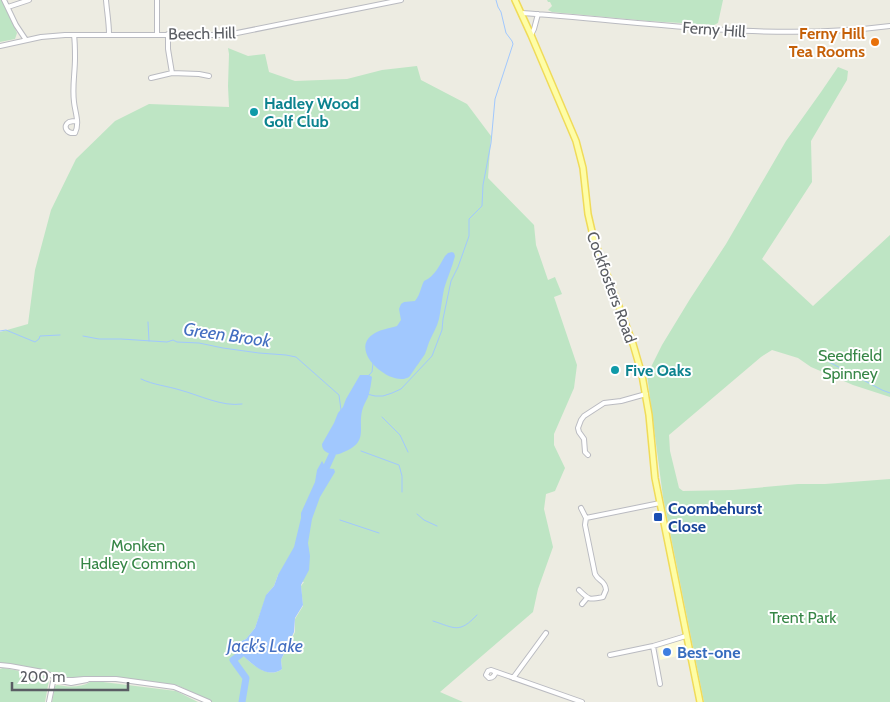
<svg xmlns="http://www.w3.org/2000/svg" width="890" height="702" font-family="Cabin,sans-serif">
<rect width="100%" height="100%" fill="#edece2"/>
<path fill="#fdfad7" d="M683,639L686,654L660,660L658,648Z"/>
<path fill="#bee5c4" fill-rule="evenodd" d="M0,0H2L17,33L15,39L0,42Z
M547,0H723L718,23L714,25L648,21L552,12L548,10L552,6L550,2H548Z
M228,48L248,56L265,54L269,72L295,81L347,79L382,70L417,66L421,80L467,104L491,136L488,178L534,225L536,245L548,280L555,277L562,294L554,297L577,365L574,388L554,434V445L565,468L555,491L546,494L544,509L553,547L538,589L533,612L440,692L463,702H207L204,698L177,685L106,676L67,679L51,673L25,666L0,663V332L28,324L35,270L51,210L76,159L115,121L149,104L229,107L228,86L229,54ZM278,575L304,582L301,586L303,606L295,619V632L281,660L282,669C267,681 248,660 237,650V643L246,639L255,628L267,594L274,586Z
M838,67L848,71L847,80L811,141L812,182L762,259L813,306L890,235V397L853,385L811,367L798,358L772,350L761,357L669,435L670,451L679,488L683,491L733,490L798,484H825L890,479V702H704L663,497L647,375L662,345L690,299L726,244L786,141L821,92Z
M3,668L32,673L31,677L40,678L41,675L48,677L49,680L45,702H0V669Z
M90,682H103L176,691L198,702H52L55,686L57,685C68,687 80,688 90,682Z"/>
<path fill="#a1c8fe" d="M452,252L454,253L455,256C452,268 447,278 444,289C442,299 441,309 439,319C437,327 433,333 430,340C428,344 427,349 425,354C424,356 411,374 410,376C395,390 348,353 372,335C380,329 388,329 397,326L401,320L399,309L401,304L404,302L415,301C421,293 420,289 424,281C435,276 439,266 445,256L448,253Z
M360,375H369L372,377C371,384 370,391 368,397C366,401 363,406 362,411C358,429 368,441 346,451C341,453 337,456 331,454C325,452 322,450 322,444L334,423L338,413L343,407L346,399Z
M322,461L326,468L334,469L335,472L320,497L312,519L308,543L310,556L309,570L301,585L303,605L295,618L294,632L281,660L282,669C266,681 248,660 237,650V643L246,639L255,628L266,595L274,586L278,575L294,547L301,518V513L315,482L317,470Z"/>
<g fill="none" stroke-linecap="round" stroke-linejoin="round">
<path stroke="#a1c8fe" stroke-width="1" d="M148,322L149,341
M0,331L6,330L35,342L39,339L40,336L60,335
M83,336L99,339H121L167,342L173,340L177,342L199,343L223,348L259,353L286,355L296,357L339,395L341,410
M829,362L882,390L890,393
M369,375L372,372L373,363
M141,379C154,385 167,386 180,390C199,395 222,407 242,404
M367,394L375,396H383L392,393L401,389L432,356L442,330L443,319L451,281L458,267L469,236V219L482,206L483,185L491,143L495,99L513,44L512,41L506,33L501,12L498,7L496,0
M382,417L400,435L408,452
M361,451L399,465L402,476V492
M417,514L424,520L437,526
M340,520L379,533
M433,621C455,628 459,634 477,615"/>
<path stroke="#a1c8fe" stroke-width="7" d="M326,468L332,455
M241,654L233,660L246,678L242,702"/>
<g stroke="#babbc1" stroke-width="6">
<path id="minor" d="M4,0L16,25L26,40
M106,0C107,12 109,23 109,34
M157,0V34
M8,7L29,0
M521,13C643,21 767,42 890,26
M168,34V49L172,73L199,74L209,76
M74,35C75,42 75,50 75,58C75,73 72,87 74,102C75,112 80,123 75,133C67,134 62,126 69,122C72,121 74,121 77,121
M531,35L534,29L538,14
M0,46L41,37L65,35H227L401,0
M151,78L172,73
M588,455L585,452L584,439L579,432L578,428L581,420L584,416L604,403L621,401L646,394
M586,518L660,503
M579,590C589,600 589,600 603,597L606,590C605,580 599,582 595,574L585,525L586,518L581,508
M582,604L587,598
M653,646L660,684
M610,655L653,646L686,636
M0,665L10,666L43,672L62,680H73L84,679H116L174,687L209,702
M496,672C494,676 493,678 489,678L486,675L488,671L491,670L582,702
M513,678L546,633
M49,702L53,682L55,680L71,683L87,680"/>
</g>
<g stroke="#f0db59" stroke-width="8">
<path id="major" d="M515,0L531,35L576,141L583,168L588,214L594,240L633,344L642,375L649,415L655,478L700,702"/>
</g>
<use href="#minor" stroke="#fff" stroke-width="4"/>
<use href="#major" stroke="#fefda6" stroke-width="5"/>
</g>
<circle fill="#e8710a" stroke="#fff" stroke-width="2" cx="875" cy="42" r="5"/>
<g fill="#0f9aa8" stroke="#fff" stroke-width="2">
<circle cx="254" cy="112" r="5"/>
<circle cx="615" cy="370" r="5"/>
</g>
<rect fill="#1a4fb4" stroke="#fff" stroke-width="2" x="653" y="512" width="10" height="10" rx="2.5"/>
<circle fill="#3f7fe0" stroke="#fff" stroke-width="2" cx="667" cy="652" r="5"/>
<g text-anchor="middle" stroke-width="4" stroke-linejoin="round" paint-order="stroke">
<g font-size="16" fill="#5a5d63" stroke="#fff">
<text transform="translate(714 29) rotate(4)" y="6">Ferny Hill</text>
<text transform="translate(202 33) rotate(-1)" y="6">Beech Hill</text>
<text transform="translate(612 287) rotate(70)" y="6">Cockfosters Road</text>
</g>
<g font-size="16" font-weight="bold" fill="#c56008" stroke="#fff" text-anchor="end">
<text x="865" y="39">Ferny Hill<tspan x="865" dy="18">Tea Rooms</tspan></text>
</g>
<g font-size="16" font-weight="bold" fill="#0d838f" stroke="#fff" text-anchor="start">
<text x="264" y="109">Hadley Wood<tspan x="264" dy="18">Golf Club</tspan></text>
<text x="625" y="376">Five Oaks</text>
</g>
<g font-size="16" fill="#368646" stroke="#fff">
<text x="850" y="361">Seedfield<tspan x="850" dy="18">Spinney</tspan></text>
<text x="138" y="551">Monken<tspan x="138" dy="18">Hadley Common</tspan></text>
<text x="803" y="623">Trent Park</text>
</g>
<g font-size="16" font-weight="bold" fill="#164399" stroke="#fff" text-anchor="start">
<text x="668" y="514">Coombehurst<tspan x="668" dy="18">Close</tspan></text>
</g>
<g font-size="16" font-weight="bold" fill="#366cbe" stroke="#fff" text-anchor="start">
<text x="677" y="658">Best-one</text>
</g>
<g font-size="18" font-style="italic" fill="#446fc1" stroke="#fff">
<text transform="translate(227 335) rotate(8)" y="6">Green Brook</text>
<text x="265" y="652">Jack's Lake</text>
</g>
</g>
<path d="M12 682v8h116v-8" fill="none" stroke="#5a5d63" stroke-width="2.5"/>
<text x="20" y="682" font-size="15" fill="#5a5d63" stroke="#ffffff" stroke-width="4" paint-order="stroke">200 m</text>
</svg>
